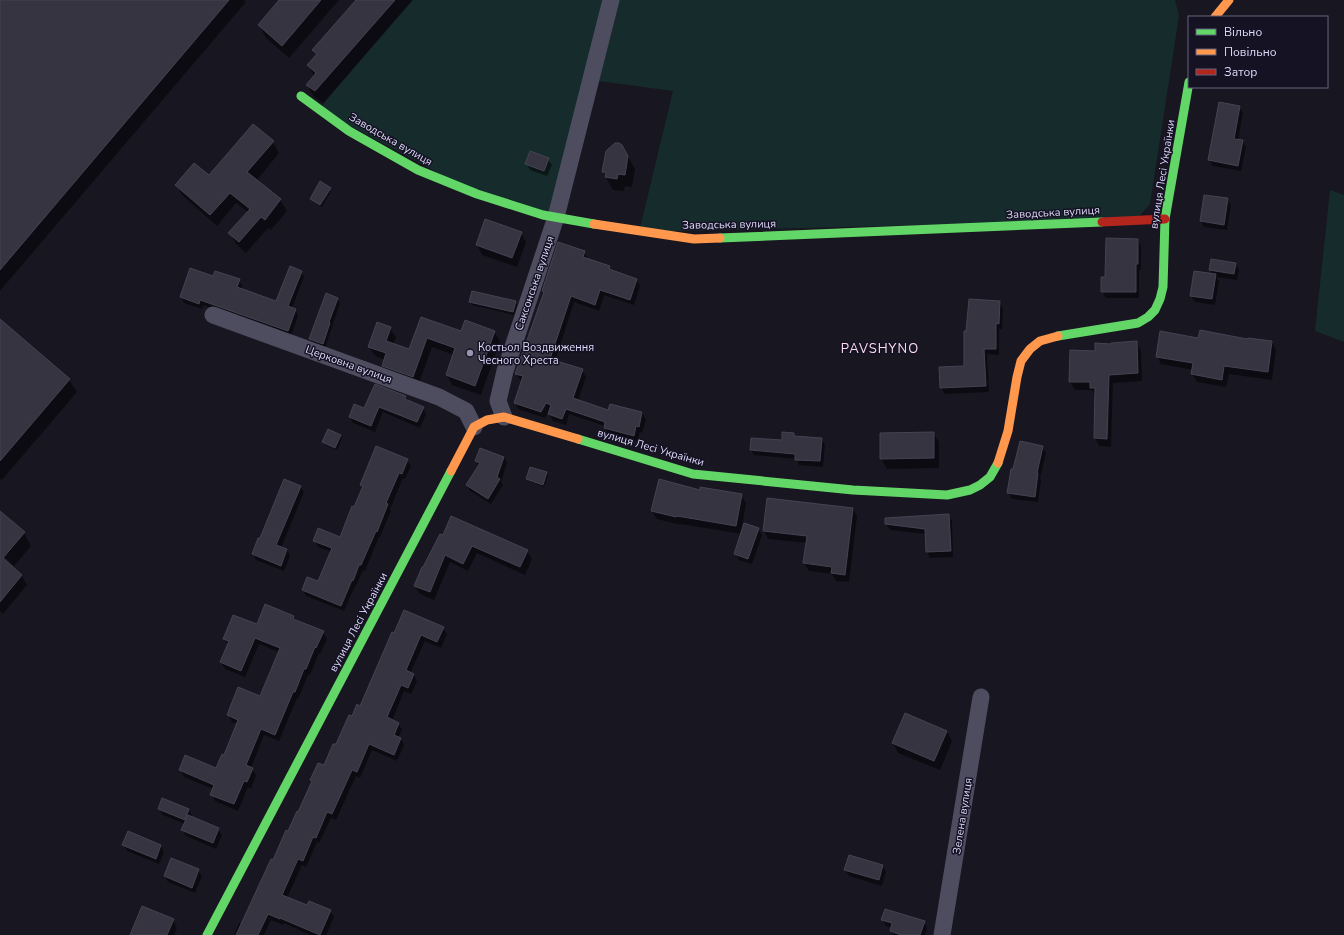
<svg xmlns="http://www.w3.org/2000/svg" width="1344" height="935" font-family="'Nunito Sans',sans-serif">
<rect width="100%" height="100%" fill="#181620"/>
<path fill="#162b2b" d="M412,0H1175L1179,16L1150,204L1136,220L639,232L673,91L591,80L556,217L477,194L319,109Z
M1330,190L1344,195V342L1315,331Z"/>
<path fill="#0007" d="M0,0H244L246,2L0,291Z
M281,0H339L289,58L266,38L259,25Z
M357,0H413L323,103L314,97L307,85L314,76L308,65L317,56L314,50Z
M1239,107L1243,113L1238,140L1242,141L1246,147L1241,171L1213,166L1209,160Z
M273,142L279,153L256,181L280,200L287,211L271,230L268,228L246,253L236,244L230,233L248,212L236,203L217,226L183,196L176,185L209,177Z
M622,146L635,169L632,187L625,186L624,191L613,190L603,172Z
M548,159L552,165L547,176L530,170L526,163Z
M330,188L331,191L322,207L312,201L311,199Z
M1227,199L1231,205L1227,230L1204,227L1201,221Z
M521,233L526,242L517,267L482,255L477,245Z
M1138,240L1141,246V270H1139V298H1106L1102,291L1106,278Z
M584,252L588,259L609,266L612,272L637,280L640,286L634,305L604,295L599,311L574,302L555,361L582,370L586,377L578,401L609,411L610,405L642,413L646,420L642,433L640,432L637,441L608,434L605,426L569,414L566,425L553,421L549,414L550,409L545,418L518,409L515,403L522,381L520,380L516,374L545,293L543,291Z
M1212,260L1235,263L1239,270L1237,280L1216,277L1219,281L1215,305L1195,302L1191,296L1213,275L1210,270Z
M301,271L304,277L292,308L295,309L298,315L291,337L203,305L202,309L184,303L181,297L214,277L239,280L242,286L241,290L276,303Z
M337,299L340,303L325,348L313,344L310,339Z
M470,302H515L517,305L514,315L472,305Z
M1000,302L1003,309L1002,329H999V355L987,354L989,392L945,394L941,388L940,368L965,367Z
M421,318L462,333L494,332L500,341L481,395L452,385L447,375L454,355L432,347L418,386L388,375L383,366L385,360L375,356L369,347L390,328L396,338L393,344L410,350Z
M0,320L69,380L77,392L2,480L0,479Z
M1199,339L1272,342L1276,350L1272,380L1229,374L1226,387L1197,382L1192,374L1193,370L1161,364L1157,356Z
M1136,342L1141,351L1142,381L1113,383L1111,447L1099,446L1095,438L1096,397L1092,390H1075L1070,382L1096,352L1113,345Z
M406,397L409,402L423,408L426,414L420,428L383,412L375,432L353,423L350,417L365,410Z
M933,433L939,442V468L887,469L881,459V434Z
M793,434L795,437L821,439L825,445L823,467L799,465L796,459L754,455L751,450L783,441Z
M340,435L342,438L337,450L325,445L324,442Z
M1042,447L1046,453L1040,478L1041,480L1038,502L1012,499L1008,492L1014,470Z
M504,457L507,463L501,482L503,485L491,504L470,491L467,485L479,466L476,461Z
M407,460L411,466L405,479L403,478L390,509L391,511L380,537H379L365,571L363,570L356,586H355L344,611L306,596L303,590L319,583L331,552L318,547L314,540L340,538L355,509L363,488L361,485Z
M547,473L548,476L544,487L529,481L527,479Z
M300,486L304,492L281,548L287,550L290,556L284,571L256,560L253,554L260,539Z
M701,491L741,495L746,503L741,533L758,529L762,535L752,564L739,560L735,553L742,534L681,524V525L657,519L652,511Z
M853,509L857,516L849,582L836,581L832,574L809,571L804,563L807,543L768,539L764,531Z
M0,513L24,533L31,546L14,566L0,553Z
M948,515L952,521L953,557L930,558L927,552L926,534L890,530L886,524Z
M440,535L527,551L532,559L525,575L477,553L468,571L450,562L434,600L420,594L415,586Z
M1,558L22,576L27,585L3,614L0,611Z
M294,617L296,621L323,632L327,639L320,654L319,653L310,675H308L298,699L297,698L279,741L264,735L251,768L256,775L251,789L248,787L238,811L215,801L211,794L213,789L184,777L180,770L216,769L224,757L238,724L232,722L228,715L260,697L279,652L259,644L245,677L225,669L221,662L228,645L224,638L257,626Z
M443,628L447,634L441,648L425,641L410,673L414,675L417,681L411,694L404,691L392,721L398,723L402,730L398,738L401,739L404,745L397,761L372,750L360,778L356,776L336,820L331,818L319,843L317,842L306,867L302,865L287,898L308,907L330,911L334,917L326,935H310L284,923L283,925L271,920L264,935H234L239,923L242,924L288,832L324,767L352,718L361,707L392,633Z
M905,714L947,732L952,741L940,770L898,753L893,743Z
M163,799L189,810L192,816V818L218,829L222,835L216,849L186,836L182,830L185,824L163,815L159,809Z
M129,833L161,846L164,852L159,864L127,851L124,845Z
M883,866L886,872L882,886L849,876L845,870Z
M198,870L202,876L195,893L168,882L165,876Z
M173,920L177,928L174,935H131Z
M882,920L924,921L927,928L925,935H893L891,931L892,928L886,926Z"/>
<path fill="#373442" stroke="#454353" d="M0,0H229L0,270Z
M279,0H321L282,46L258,25Z
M356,0H395L315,91L306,85L316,73L307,65L317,54L312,50Z
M1219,102L1240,106L1234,139L1243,140L1238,166L1208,160Z
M253,124L274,141L247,172L281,199L265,220L261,217L239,242L228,233L250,209L230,193L210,215L175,185L194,163L209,175Z
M615,143H619L622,145L628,156L625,175L618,174L617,179L605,177L606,173L602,172L606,151Z
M530,151L549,158L544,171L525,164Z
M320,181L331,188L320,205L310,199Z
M1204,195L1228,198L1224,225L1200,221Z
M485,219L522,232L512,258L476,245Z
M1106,238L1138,239V264H1136V292H1101V277H1105Z
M558,242L585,251L583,257L610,266L609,269L637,279L630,300L600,290L595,305L571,296L550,359L583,369L573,398L608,410L610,404L642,412L639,427L636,426L634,436L604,428L605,422L566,409L562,419L548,414L551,405L546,403L541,412L514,403L523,376L515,374L544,292L542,291Z
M1211,259L1236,263L1234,274L1209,270Z
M290,266L302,271L288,306L296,309L288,331L200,300L199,304L180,297L190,268L213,276L215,271L240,279L237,287L276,301Z
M1194,271L1216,274L1212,299L1190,296Z
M472,291L516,301L513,312L469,302Z
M326,293L338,298L329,322L330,323L323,344L309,339Z
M969,299L1000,301L999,324L996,323V349H984L986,386L940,388L939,367L964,366V331H966Z
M421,317L461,331L465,320L495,331L475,386L446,375L455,348L427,338L413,377L382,366L386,353L368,347L377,322L391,327L386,341L409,349Z
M0,319L70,379L0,461Z
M1200,330L1247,339L1248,338L1272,341L1268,372L1224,366L1222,380L1191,374L1193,363L1156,357L1160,331L1198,338Z
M1137,341L1138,373L1109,375L1107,439L1094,438L1095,388H1090V382H1069L1070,350L1095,351V343L1111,344V343Z
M375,384L406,396L405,399L424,407L417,422L379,407L371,426L349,417L354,404L364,408Z
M328,429L341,435L335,448L322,442Z
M782,432L794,433V436L822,438L820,461L795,460V454L750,450L751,438L782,440Z
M934,432V458L880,459V433Z
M1020,441L1043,446L1037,473H1038L1035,497L1007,493L1011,469H1013Z
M376,446L408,459L402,474L399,473L386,503L388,504L377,532L376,531L361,565H359L353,581L352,580L341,606L302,590L307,577L318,581L332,548L313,541L318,528L340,537L352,506L354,507L363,486L360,485Z
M480,448L504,457L497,477L500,479L488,499L466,485L480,463L475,461Z
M530,467L547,472L543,485L526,479Z
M284,479L301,486L276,545L287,549L281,566L252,554L258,538H260Z
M659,479L700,490V487L742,494L736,526L677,516L676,517L651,511Z
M767,498L853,508L845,575L831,573L832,567L803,563L807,536L763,531Z
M0,511L25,532L3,558L22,575L0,602Z
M949,514L951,551L926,552L925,529L885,524V518Z
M451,516L528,550L520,567L472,546L463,564L445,555L430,592L414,586L422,567H423L440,534L443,535Z
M744,523L759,528L748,559L734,554Z
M265,604L294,616L293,619L324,631L316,648L315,647L306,669H304L295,692H293L275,735L261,729L246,765L253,768L247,782L244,781L234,804L210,795L214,785L179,770L185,755L216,768L222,754L224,755L238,720L227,715L238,687L260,696L280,648L255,638L241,671L220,662L229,641L223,639L233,615L257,624Z
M404,610L444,627L437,642L421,635L406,670L414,674L408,688L401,685L387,717L399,723L394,735L401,738L394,755L369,744L357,772L352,770L332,814L327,812L316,838L313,837L303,861L298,859L282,895L307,905L309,901L331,910L320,935L280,918V919L268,914L258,935H236L271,859L273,860L286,830L288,831L297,811L298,812L312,781L310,780L318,763L324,765L333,744H336L349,715L352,716L357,704L360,706L392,632L394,633Z
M905,713L947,731L934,761L892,743Z
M162,798L189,809L185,820L158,809Z
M188,815L219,828L213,843L181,830Z
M128,831L161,845L156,859L122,845Z
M849,855L883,865L879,880L844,870Z
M171,858L199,869L192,888L164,876Z
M142,906L174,919L167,935H130Z
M885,909L925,921L920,935H901L890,931L892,923L881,920Z"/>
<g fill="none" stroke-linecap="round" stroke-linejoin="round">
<path stroke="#4e4c5f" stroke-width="17" d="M213,315L439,397L466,411L474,427
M504,417L498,401L505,371L556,217L611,0
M942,935L981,697"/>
<path stroke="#63d668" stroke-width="9" d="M301,96L349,131L418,170L477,194L543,215L594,224
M720,238L1102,222
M1058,336L1138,323L1148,317L1155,310L1160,299L1163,287L1165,219L1189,82
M578,439L693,474L853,490L947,495L970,490L980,485L990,477L998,463
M207,935L451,471"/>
<path stroke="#ff974d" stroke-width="9" d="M1215,17L1229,0
M594,224L694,239L720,238
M998,463L1008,431L1017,377L1021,361L1030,349L1040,341L1058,336
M451,471L474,427L487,420L504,417L578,439"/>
<path stroke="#b3261e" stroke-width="9" d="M1102,222L1165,219"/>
</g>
<circle fill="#9995ae" stroke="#151224" stroke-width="1.5" cx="470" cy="353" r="4"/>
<g text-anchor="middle" stroke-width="3" stroke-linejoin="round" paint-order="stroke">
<g font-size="11" fill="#dedafa" stroke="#151224">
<text transform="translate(391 139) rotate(30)" y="4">Заводська вулиця</text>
<text transform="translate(1162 174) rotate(-81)" y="4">вулиця Лесі Українки</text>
<text transform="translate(1053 212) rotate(-3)" y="4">Заводська вулиця</text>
<text transform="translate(729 224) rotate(-1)" y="4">Заводська вулиця</text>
<text transform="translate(534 283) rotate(-71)" y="4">Саксонська вулиця</text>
<text transform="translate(349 364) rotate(20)" y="4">Церковна вулиця</text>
<text transform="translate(651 447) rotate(16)" y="4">вулиця Лесі Українки</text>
<text transform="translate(358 622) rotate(-62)" y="4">вулиця Лесі Українки</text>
<text transform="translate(962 816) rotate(-81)" y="4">Зелена вулиця</text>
</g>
<g font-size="11" fill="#dedafa" stroke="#151224" text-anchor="start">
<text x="478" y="351">Костьол Воздвиження<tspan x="478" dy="13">Чесного Хреста</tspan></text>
</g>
<g font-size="13" letter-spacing="1" fill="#fbdcf0" stroke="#151224">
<text x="880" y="353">PAVSHYNO</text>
</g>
</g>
<rect x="1188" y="16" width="140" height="72" fill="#151224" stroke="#65627a"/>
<rect x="1196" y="29" width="20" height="6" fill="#63d668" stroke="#65627a"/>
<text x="1224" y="36" font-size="12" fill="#dedafa">Вільно</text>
<rect x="1196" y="49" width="20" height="6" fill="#ff974d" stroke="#65627a"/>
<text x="1224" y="56" font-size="12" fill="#dedafa">Повільно</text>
<rect x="1196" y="69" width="20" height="6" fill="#b3261e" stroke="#65627a"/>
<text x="1224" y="76" font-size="12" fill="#dedafa">Затор</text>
</svg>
